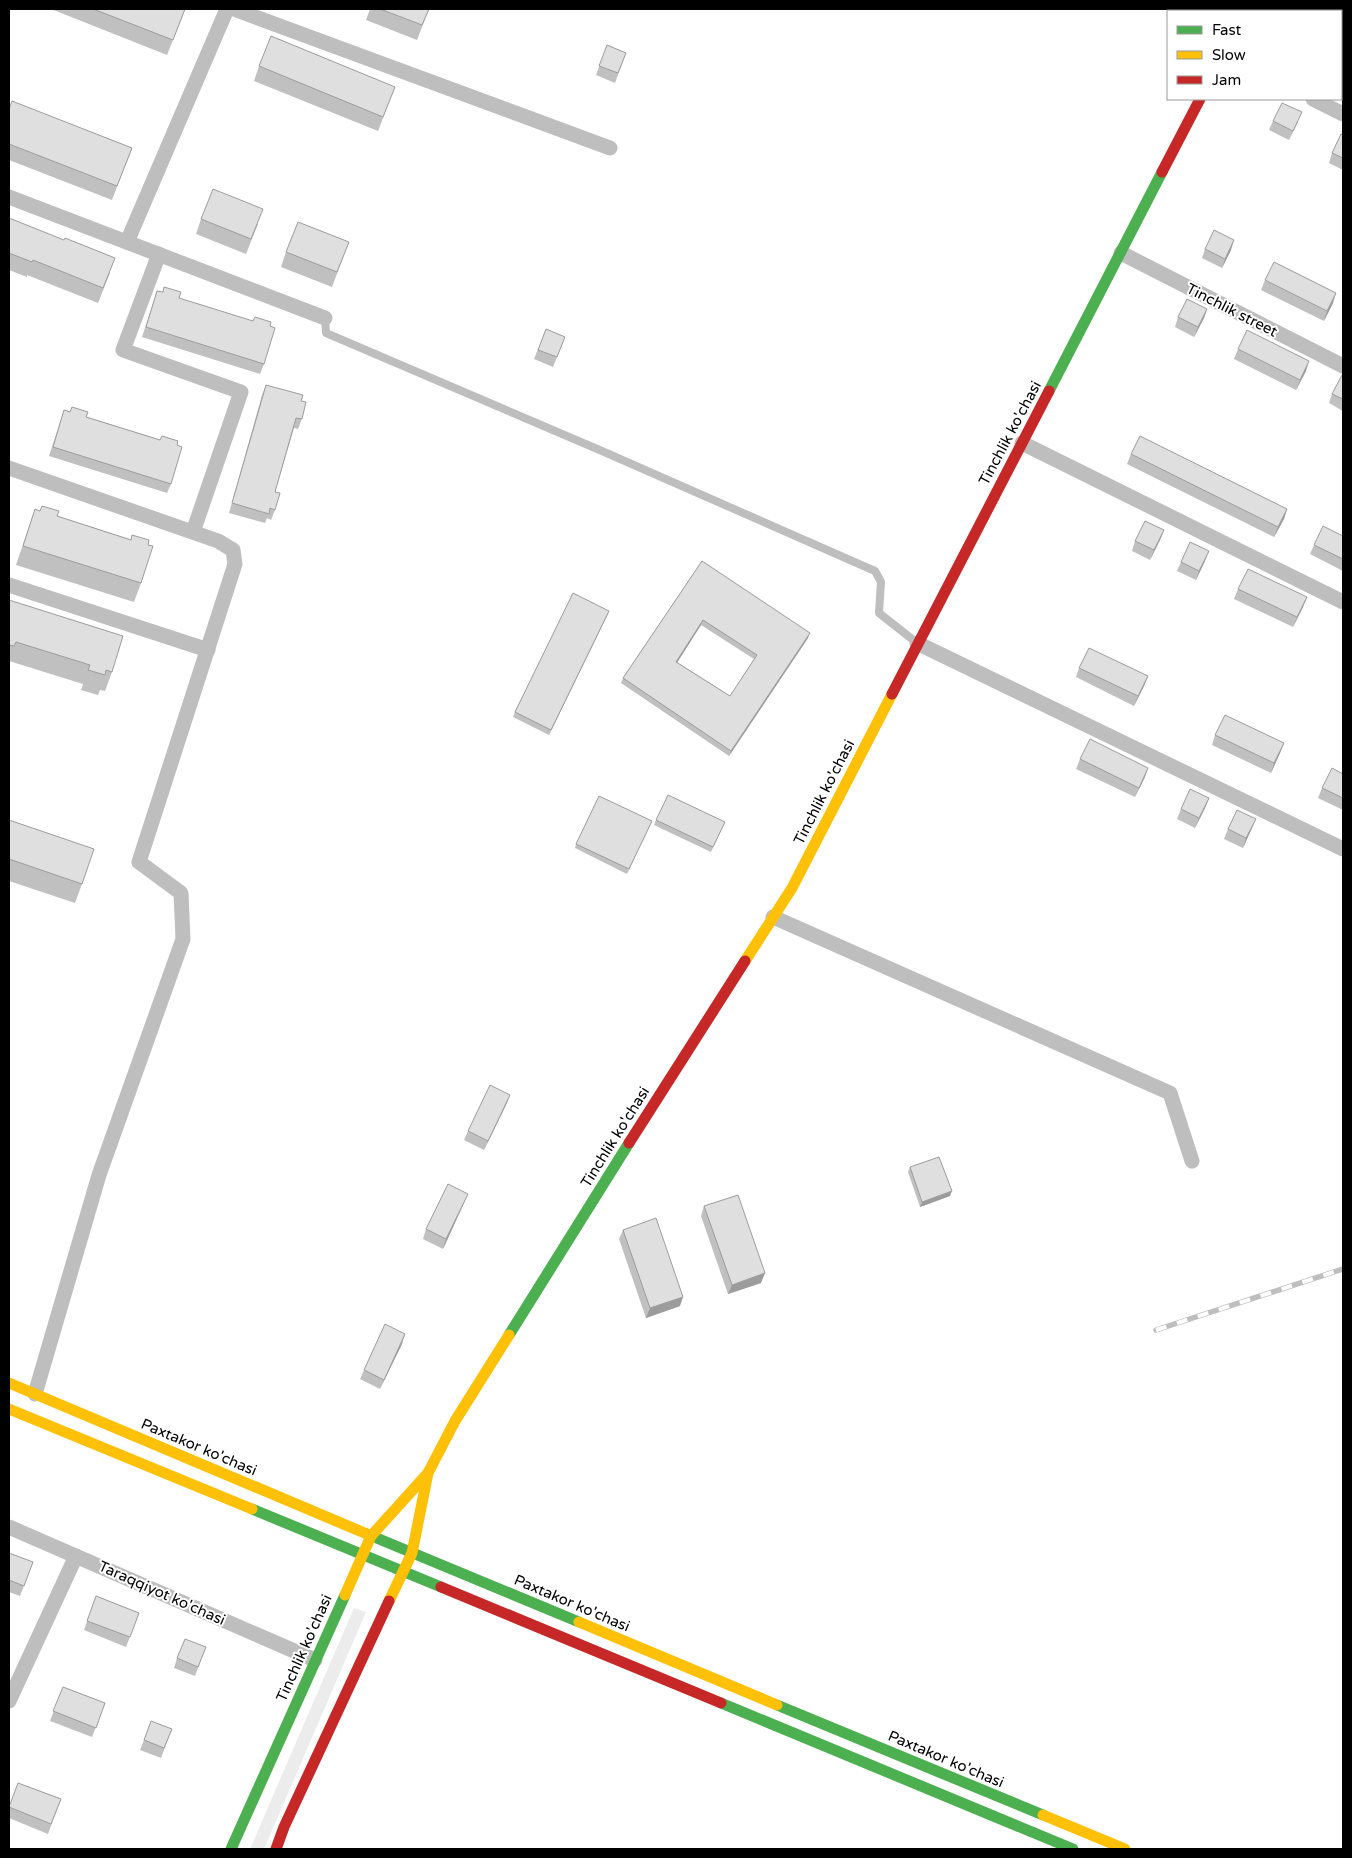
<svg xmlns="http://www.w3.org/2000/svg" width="1352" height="1858" font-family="'Varela Round',sans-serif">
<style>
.green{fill:#ececec}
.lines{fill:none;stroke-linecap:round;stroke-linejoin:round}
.lane{stroke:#bebebe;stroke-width:8}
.street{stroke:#bebebe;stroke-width:15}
.fast{stroke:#4caf50;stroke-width:11}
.slow{stroke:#ffc107;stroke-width:11}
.jam{stroke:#c62828;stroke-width:11}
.rail-casing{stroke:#bebebe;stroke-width:5.5}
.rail{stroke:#fff;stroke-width:4;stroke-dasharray:11;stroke-linecap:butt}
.wall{fill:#c0c0c0;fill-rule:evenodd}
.shaded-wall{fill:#9c9c9c}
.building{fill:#dfdfdf;stroke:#9c9c9c;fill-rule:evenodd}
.labels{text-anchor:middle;stroke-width:4;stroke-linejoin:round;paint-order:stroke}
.street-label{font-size:15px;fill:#000;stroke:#fff}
</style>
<rect width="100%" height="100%" fill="#fff"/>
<polygon class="green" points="354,1608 366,1612 264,1849 250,1849"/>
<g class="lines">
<polyline class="lane" points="325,318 326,333 602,451 875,571 881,582 879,613 917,643"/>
<g class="street">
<polyline points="234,9 610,148"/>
<polyline points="1313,99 1343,114"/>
<polyline points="9,197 325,318"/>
<polyline points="127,242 227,9"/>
<polyline points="1121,253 1343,366"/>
<polyline points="159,254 123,350 241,392 193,532"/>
<polyline points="1022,443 1343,602"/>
<polyline points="9,468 218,541 233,550 235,564 139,862 181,893 183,939 99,1175 35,1394"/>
<polyline points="9,585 208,650"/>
<polyline points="917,643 1343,849"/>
<polyline points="773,917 1170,1093 1192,1161"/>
<polyline points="9,1527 315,1660"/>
<polyline points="9,1701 76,1556"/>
</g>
<g class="fast">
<polyline points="1244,11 1245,9"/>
<polyline points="1049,391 1162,172"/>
<polyline points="509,1335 629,1143"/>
<polyline points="252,1509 441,1587"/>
<polyline points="367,1534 579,1622"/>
<polyline points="721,1703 1073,1849"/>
<polyline points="777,1705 1043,1815"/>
<polyline points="231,1849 345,1595"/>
</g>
<g class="slow">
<polyline points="745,961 792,888 892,694"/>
<polyline points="9,1383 367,1534"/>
<polyline points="9,1409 252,1509"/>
<polyline points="345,1595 371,1536 428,1473 455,1421 509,1335"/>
<polyline points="389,1601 412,1553 428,1473"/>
<polyline points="579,1622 777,1705"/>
<polyline points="1043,1815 1125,1849"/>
</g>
<g class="jam">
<polyline points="1162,172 1200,99"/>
<polyline points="892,694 1049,391"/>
<polyline points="629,1143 745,961"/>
<polyline points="441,1587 721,1703"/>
<polyline points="276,1849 284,1827 389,1601"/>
</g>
<g class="rail-casing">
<polyline id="rail" points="1156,1330 1343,1269"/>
</g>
<use href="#rail" class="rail"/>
</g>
<g class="wall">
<polygon points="51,9 185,9 167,55"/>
<polygon points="370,9 429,9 417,40 366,20"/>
<polygon points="607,45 626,53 615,83 596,75"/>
<polygon points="259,66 395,87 378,131 254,81"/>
<polygon points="9,109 132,148 112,200 9,160"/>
<polygon points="1273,121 1298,122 1289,140 1269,130"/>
<polygon points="1343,135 1343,170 1329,163 1332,153"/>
<polygon points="9,218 110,273 98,303 27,275 27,277 9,270"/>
<polygon points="201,219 258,224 246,254 196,234"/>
<polygon points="349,242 332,287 281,267 286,252"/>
<polygon points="1205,249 1231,250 1222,268 1202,258"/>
<polygon points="1265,280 1333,303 1324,321 1261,290"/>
<polygon points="157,291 179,298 264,364 260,374 142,337"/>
<polygon points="1207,309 1204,318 1194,337 1175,327 1178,317"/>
<polygon points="546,329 565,337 553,367 534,359"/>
<polygon points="1238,349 1306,371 1296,390 1234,359"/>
<polygon points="1343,376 1343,411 1329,403 1332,394"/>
<polygon points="266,385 301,401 302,419 298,429 294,428 275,492 275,510 271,520 267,518 265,523 229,513 262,395"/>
<polygon points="64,410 177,445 171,484 167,493 49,456"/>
<polygon points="1131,454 1287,509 1284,519 1274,537 1127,464"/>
<polygon points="35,509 148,545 141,583 134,602 16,565"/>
<polygon points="1164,530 1160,540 1150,560 1132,551 1135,541"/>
<polygon points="1343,536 1343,571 1310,554 1314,545"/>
<path d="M702,561L808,638L729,756L621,683L623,678ZM701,625L754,659L730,696L677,662Z"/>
<polygon points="1205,561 1196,580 1177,571 1181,562"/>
<polygon points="1238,589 1307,597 1303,607 1293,627 1234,599"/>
<polygon points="9,600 112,672 105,691 100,690 98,695 81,690 83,684 9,661"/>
<polygon points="609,611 549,735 513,717 515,712"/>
<polygon points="1079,668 1148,676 1144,686 1134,706 1076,677"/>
<polygon points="1215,735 1284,743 1280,753 1271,773 1212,745"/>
<polygon points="1080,759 1145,777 1135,797 1076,769"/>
<polygon points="1343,774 1343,810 1318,798 1322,788"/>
<polygon points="1209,798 1205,808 1195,828 1177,819 1181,809"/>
<polygon points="9,820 82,884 75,903 9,881"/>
<polygon points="656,820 723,826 711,852 654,825"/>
<polygon points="652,821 627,874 575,848 576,844"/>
<polygon points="1252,828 1243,848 1224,839 1228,829"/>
<polygon points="510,1095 506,1105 484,1150 464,1140 468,1131"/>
<polygon points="910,1167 950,1196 920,1207 908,1172"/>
<polygon points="464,1203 443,1249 423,1239 426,1229"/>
<polygon points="704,1206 761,1283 728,1294 701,1216"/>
<polygon points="623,1230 680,1306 646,1318 619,1239"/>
<polygon points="402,1344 380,1389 360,1379 364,1370"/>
<polygon points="9,1553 33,1562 20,1596 9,1592"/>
<polygon points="96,1596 139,1613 126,1647 84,1630"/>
<polygon points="206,1647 195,1676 174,1668 177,1658"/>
<polygon points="63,1687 105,1703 92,1737 50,1721"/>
<polygon points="172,1729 161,1758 140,1750 144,1740"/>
<polygon points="18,1783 61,1799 48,1834 9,1818 9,1808"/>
</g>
<g class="shaded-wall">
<polygon points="1234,240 1231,250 1222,268 1225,259"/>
<polygon points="1336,293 1333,303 1324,321 1327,311"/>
<polygon points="1207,309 1204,318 1194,337 1198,327"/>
<polygon points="1309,361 1306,371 1296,390 1300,380"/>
<polygon points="1287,509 1284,519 1274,537 1278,527"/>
<polygon points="1164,530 1160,540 1150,560 1154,550"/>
<polygon points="1209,551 1205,561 1196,580 1199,571"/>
<polygon points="1307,597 1303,607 1293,627 1297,617"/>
<polygon points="609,611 607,616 549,735 551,730"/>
<polygon points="703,620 701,625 675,666 676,662"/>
<polygon points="810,633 808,638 729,756 731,751"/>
<polygon points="1148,676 1144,686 1134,706 1138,696"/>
<polygon points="1284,743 1280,753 1271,773 1274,763"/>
<polygon points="1148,768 1145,777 1135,797 1139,788"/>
<polygon points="1209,798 1205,808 1195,828 1199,818"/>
<polygon points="1256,819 1252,828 1243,848 1246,838"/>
<polygon points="510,1095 506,1105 484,1150 488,1141"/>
<polygon points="952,1191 950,1196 920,1207 922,1202"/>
<polygon points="468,1194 464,1203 443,1249 446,1239"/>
<polygon points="765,1273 761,1283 728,1294 732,1285"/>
<polygon points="683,1297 680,1306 646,1318 650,1308"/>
<polygon points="405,1334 402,1344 380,1389 384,1380"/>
</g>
<g class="building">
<polygon points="93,9 185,9 173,40"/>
<polygon points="380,9 429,9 422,25"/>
<polygon points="1341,30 1343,31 1343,35 1341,41"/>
<polygon points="271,36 395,87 383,117 259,66"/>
<polygon points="607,45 626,53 618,73 599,66"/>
<polygon points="12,101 132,148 117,186 9,144 9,109"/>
<polygon points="1282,103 1302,112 1293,131 1273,121"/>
<polygon points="1341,134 1343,135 1343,158 1332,153"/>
<polygon points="213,189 263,209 251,239 201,219"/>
<polygon points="9,218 64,240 65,238 115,258 103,288 33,260 32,262 9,253"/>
<polygon points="298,222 349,242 337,272 286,252"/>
<polygon points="1214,230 1234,240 1225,259 1205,249"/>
<polygon points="1274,262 1336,293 1327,311 1265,280"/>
<polygon points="164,287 181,292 179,298 253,321 255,317 271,322 270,326 275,328 264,364 146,327 157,291 163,292"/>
<polygon points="1187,299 1207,309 1198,327 1178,317"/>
<polygon points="546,329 565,337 557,357 538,350"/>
<polygon points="1247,330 1309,361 1300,380 1238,349"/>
<polygon points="1342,375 1343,376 1343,399 1332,394"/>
<polygon points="266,385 303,395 301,401 306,402 302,419 296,418 275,492 280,493 275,510 270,508 269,514 232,503"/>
<polygon points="72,407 88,412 86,417 160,440 162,436 178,441 177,445 182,447 171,484 53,447 64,410 70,412"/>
<polygon points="1140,436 1287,509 1278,527 1131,454"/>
<polygon points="42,506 59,511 57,516 131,540 132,535 149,540 148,545 153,546 141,583 23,546 35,509 40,511"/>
<polygon points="1145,521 1164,530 1154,550 1135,541"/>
<polygon points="1323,526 1343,536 1343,559 1314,545"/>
<polygon points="1190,542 1209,551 1199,571 1181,562"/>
<path d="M702,561L810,633L731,751L623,678ZM703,620L757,655L730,696L676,662Z"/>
<polygon points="1248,569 1307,597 1297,617 1238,589"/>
<polygon points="573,593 609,611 551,730 515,712"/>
<polygon points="9,600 123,636 112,672 106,670 105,675 88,670 90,665 16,642 14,646 9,645"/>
<polygon points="1089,648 1148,676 1138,696 1079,668"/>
<polygon points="1225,715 1284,743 1274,763 1215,735"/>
<polygon points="1090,739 1148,768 1139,788 1080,759"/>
<polygon points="1332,768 1343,774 1343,798 1322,788"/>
<polygon points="1190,789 1209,798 1199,818 1181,809"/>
<polygon points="668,795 725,822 713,847 656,820"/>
<polygon points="599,796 652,821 629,869 576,844"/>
<polygon points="1237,810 1256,819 1246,838 1228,829"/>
<polygon points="9,820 94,849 82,884 9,859"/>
<polygon points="490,1085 510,1095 488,1141 468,1131"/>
<polygon points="939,1157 952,1191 922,1202 910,1167"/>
<polygon points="448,1184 468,1194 446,1239 426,1229"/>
<polygon points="738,1195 765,1273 732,1285 704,1206"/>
<polygon points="656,1218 683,1297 650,1308 623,1230"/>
<polygon points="385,1324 405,1334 384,1380 364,1370"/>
<polygon points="9,1553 33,1562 24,1586 9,1580"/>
<polygon points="96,1596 139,1613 130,1637 87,1621"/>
<polygon points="185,1639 206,1647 198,1667 177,1658"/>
<polygon points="63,1687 105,1703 96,1728 53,1711"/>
<polygon points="151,1721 172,1729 164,1748 144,1740"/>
<polygon points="18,1783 61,1799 51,1824 9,1807"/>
</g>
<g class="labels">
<g class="street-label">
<text transform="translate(1232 310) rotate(27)" y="5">Tinchlik street</text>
<text transform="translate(1010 433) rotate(-62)" y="5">Tinchlik ko'chasi</text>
<text transform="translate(824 792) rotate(-63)" y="5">Tinchlik ko'chasi</text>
<text transform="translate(615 1137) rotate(-58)" y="5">Tinchlik ko'chasi</text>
<text transform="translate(199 1447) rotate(23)" y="5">Paxtakor ko'chasi</text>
<text transform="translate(162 1593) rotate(24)" y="5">Taraqqiyot ko'chasi</text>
<text transform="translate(572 1603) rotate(23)" y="5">Paxtakor ko'chasi</text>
<text transform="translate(304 1648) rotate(-66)" y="5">Tinchlik ko'chasi</text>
<text transform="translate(946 1759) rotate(23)" y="5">Paxtakor ko'chasi</text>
</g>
</g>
<rect width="1352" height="1858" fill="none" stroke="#000000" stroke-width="20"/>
<rect x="1167" y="10" width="175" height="90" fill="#ffffff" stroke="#999999"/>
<rect x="1177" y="26" width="25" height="8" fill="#4caf50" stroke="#999999"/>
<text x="1212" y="35" font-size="15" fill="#000000">Fast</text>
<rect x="1177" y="51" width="25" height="8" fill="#ffc107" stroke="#999999"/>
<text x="1212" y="60" font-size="15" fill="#000000">Slow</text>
<rect x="1177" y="76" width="25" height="8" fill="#c62828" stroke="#999999"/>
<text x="1212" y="85" font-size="15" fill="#000000">Jam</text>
</svg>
